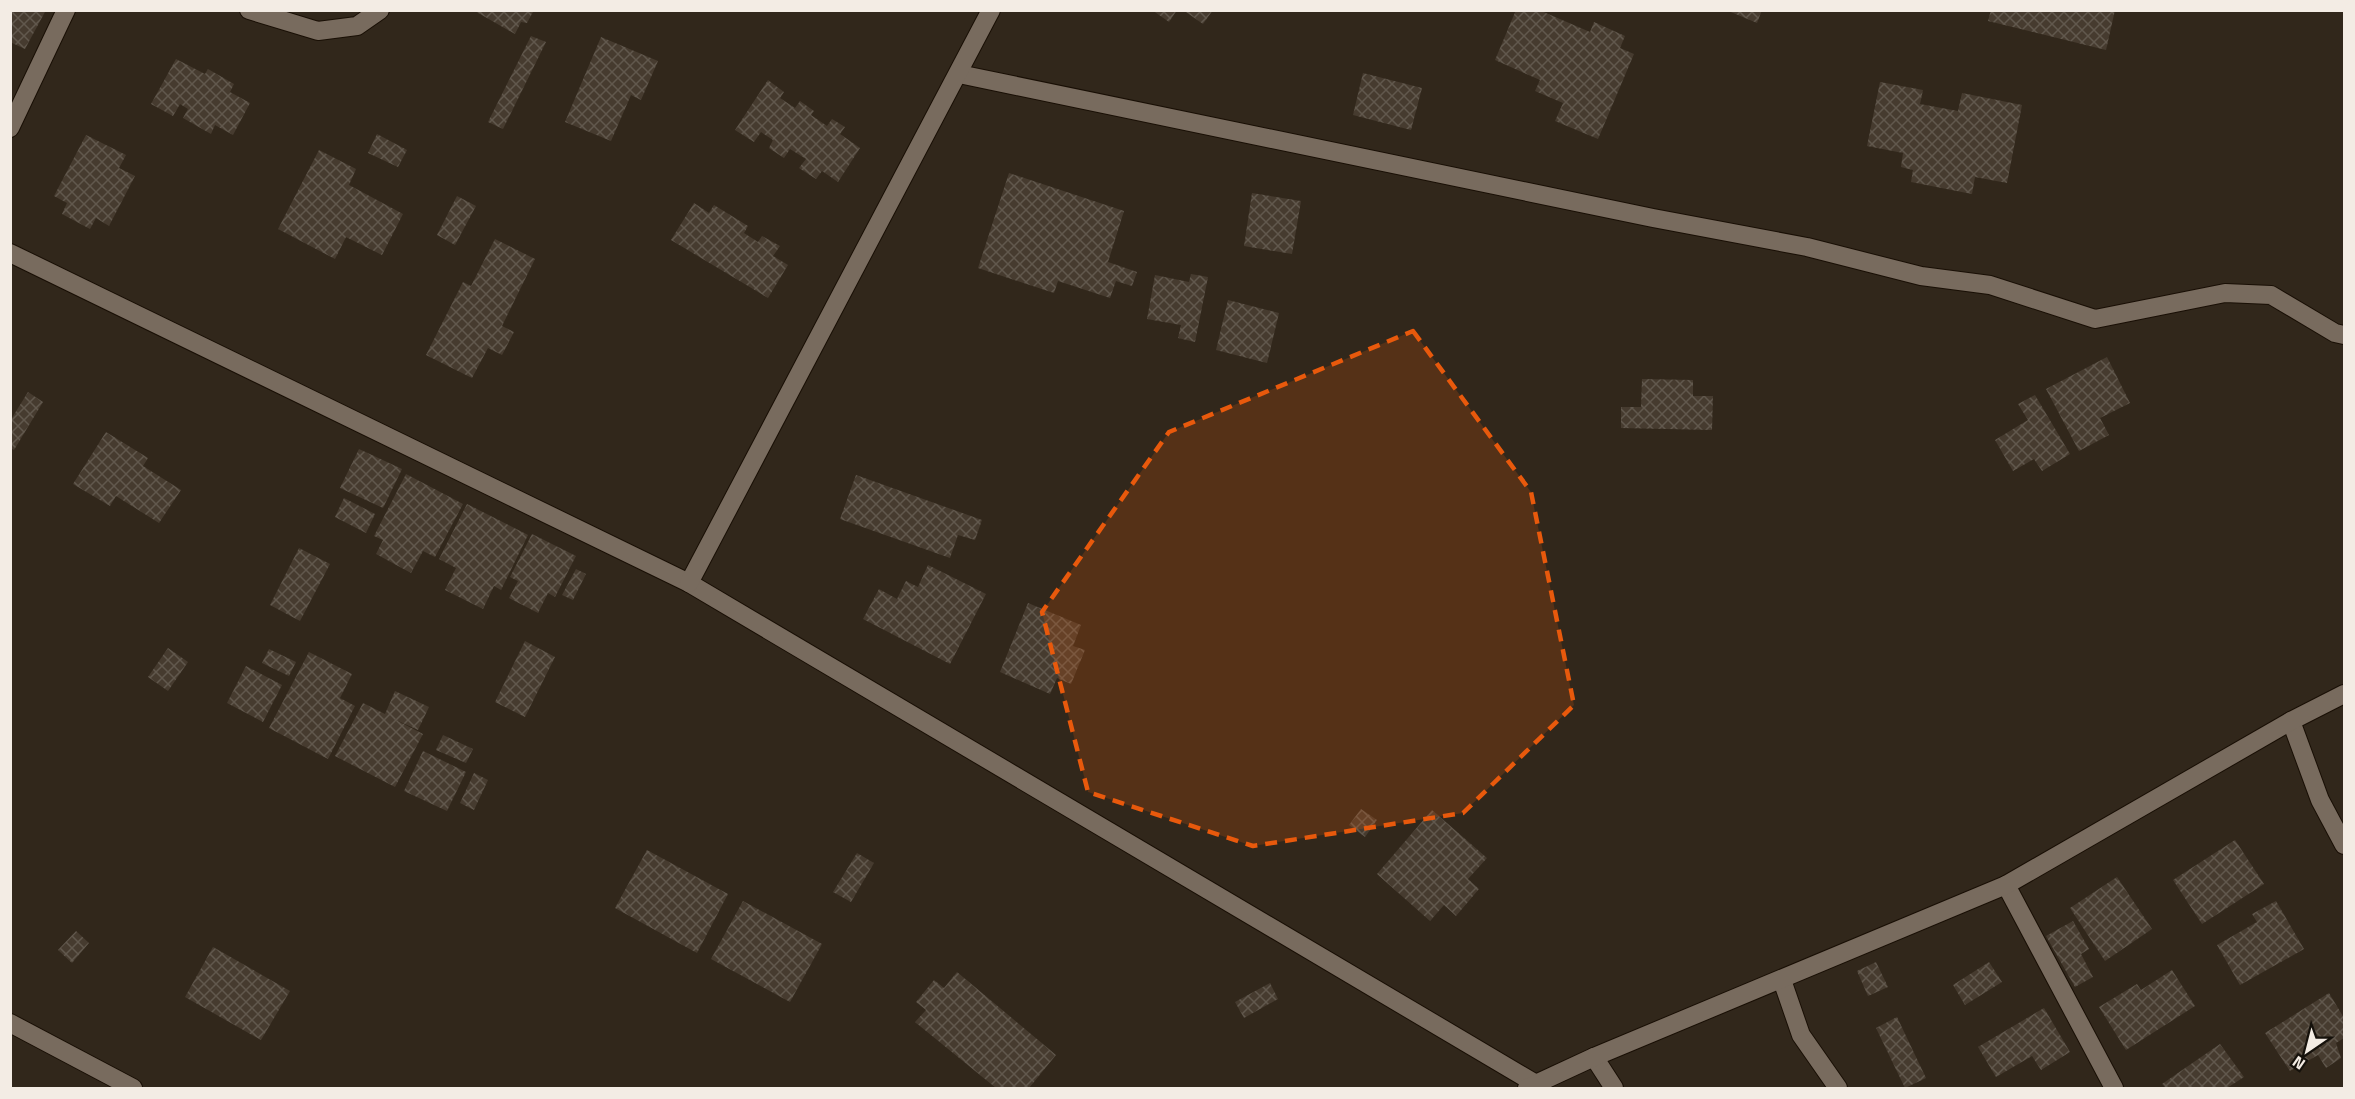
<svg xmlns="http://www.w3.org/2000/svg" width="2355" height="1099" font-family="'Titillium Web',sans-serif">
<style>
.building{fill:url(#building-cross-hatch)}
.lines{fill:none;stroke-linecap:round;stroke-linejoin:round}
.minor-casing{stroke:#190f05;stroke-width:20}
.minor{stroke:#786b5e;stroke-width:18}
.marked{fill:#e8590c;fill-opacity:0.2;stroke:#e8590c;stroke-width:4.5;stroke-dasharray:12 8;stroke-linejoin:round}
</style>
<defs>
<pattern id="building-cross-hatch" width="8" height="8" patternUnits="userSpaceOnUse" patternTransform="scale(1.5)"><rect width="8" height="8" fill="#463b2f"/><path d="M0 0l8 8M0 8l8-8" fill="none" stroke="#61584d"/></pattern>
</defs>
<rect width="100%" height="100%" fill="#31271b"/>
<g class="building">
<polygon points="10,10 46,10 25,49 10,42"/>
<polygon points="473,10 534,10 527,23 521,22 515,34"/>
<polygon points="1152,10 1177,10 1169,22"/>
<polygon points="1183,10 1213,10 1203,24"/>
<polygon points="1516,10 1539,10 1590,32 1594,22 1625,36 1620,48 1634,54 1598,139 1555,121 1563,103 1535,91 1540,80 1495,60"/>
<polygon points="1726,10 1762,10 1757,23"/>
<polygon points="1991,10 2115,10 2106,50 1988,21"/>
<polygon points="531,36 546,42 503,129 488,122"/>
<polygon points="601,37 658,61 641,100 631,95 611,141 565,122"/>
<polygon points="176,59 205,74 208,69 234,84 230,92 250,103 233,135 215,125 211,134 183,118 188,109 180,104 173,116 151,104"/>
<polygon points="1363,73 1422,88 1411,130 1353,115"/>
<polygon points="768,80 784,92 780,98 795,108 800,101 814,111 811,115 827,126 832,119 845,127 840,134 860,148 838,182 822,171 816,179 799,168 806,159 790,149 784,158 769,148 773,140 761,132 754,142 735,130"/>
<polygon points="1880,82 1923,90 1920,104 1958,111 1962,93 2022,105 2007,183 1975,177 1972,194 1911,182 1913,170 1901,167 1903,153 1867,146"/>
<polygon points="377,134 407,150 398,167 368,153"/>
<polygon points="86,135 126,155 119,168 135,176 109,226 96,218 90,229 62,214 67,203 54,196"/>
<polygon points="319,150 356,169 349,185 403,214 382,255 346,237 335,259 278,229"/>
<polygon points="1009,173 1124,211 1108,262 1137,272 1132,286 1116,281 1110,298 1058,281 1054,293 978,268"/>
<polygon points="1252,193 1301,201 1292,254 1244,246"/>
<polygon points="457,196 476,206 455,245 437,235"/>
<polygon points="694,203 709,213 714,205 748,226 744,233 758,242 762,236 780,246 773,256 788,265 768,298 671,240"/>
<polygon points="495,239 535,259 502,326 514,332 502,355 488,348 472,378 426,355 463,282 471,286"/>
<polygon points="1191,274 1208,277 1195,342 1178,338 1181,325 1147,319 1155,275 1189,282"/>
<polygon points="1228,300 1279,313 1267,363 1216,350"/>
<polygon points="2107,357 2130,403 2100,418 2109,435 2079,451 2046,389"/>
<polygon points="1642,379 1693,380 1693,396 1713,396 1712,430 1621,428 1621,407 1641,407"/>
<polygon points="28,392 43,402 14,450 10,448 10,421"/>
<polygon points="2035,395 2070,454 2042,471 2034,459 2013,471 1995,440 2028,420 2018,404"/>
<polygon points="106,432 148,458 143,466 181,490 159,523 116,496 110,506 73,484"/>
<polygon points="359,449 402,469 383,508 340,488"/>
<polygon points="406,474 463,504 435,557 423,551 411,573 376,554 383,540 374,536"/>
<polygon points="856,475 982,520 975,540 958,535 950,558 840,519"/>
<polygon points="344,498 375,514 366,533 335,517"/>
<polygon points="467,504 528,535 501,590 494,586 483,609 445,590 456,568 439,559"/>
<polygon points="532,534 576,556 555,597 548,593 538,613 509,598 518,581 510,577"/>
<polygon points="299,548 330,564 300,621 270,605"/>
<polygon points="928,565 986,594 950,664 863,619 879,589 897,599 906,581 918,587"/>
<polygon points="576,569 586,574 573,600 562,595"/>
<polygon points="1028,603 1081,625 1073,646 1085,650 1071,684 1057,678 1050,694 1000,672"/>
<polygon points="525,641 555,657 525,717 495,702"/>
<polygon points="168,648 188,662 168,691 148,677"/>
<polygon points="269,649 296,662 289,676 262,663"/>
<polygon points="309,652 352,674 340,698 355,706 328,759 269,728"/>
<polygon points="246,666 282,685 263,722 227,703"/>
<polygon points="395,691 429,707 418,730 394,719 423,734 395,787 335,756 363,703 385,714"/>
<polygon points="443,735 473,749 466,763 436,750"/>
<polygon points="423,751 466,772 447,811 404,791"/>
<polygon points="474,773 488,780 474,810 460,803"/>
<polygon points="1361,809 1377,820 1365,837 1349,825"/>
<polygon points="1432,810 1487,858 1468,879 1479,889 1456,916 1444,905 1430,921 1377,874"/>
<polygon points="2235,840 2264,884 2202,924 2173,880"/>
<polygon points="647,850 728,894 697,953 615,908"/>
<polygon points="857,853 874,863 851,902 833,892"/>
<polygon points="2117,877 2152,929 2105,961 2070,908"/>
<polygon points="743,901 822,944 790,1002 711,959"/>
<polygon points="2276,901 2304,949 2240,985 2217,945 2257,922 2252,914"/>
<polygon points="2073,921 2089,949 2081,954 2093,977 2075,987 2046,936"/>
<polygon points="76,931 89,943 72,963 58,950"/>
<polygon points="213,947 290,991 261,1040 185,997"/>
<polygon points="1876,962 1888,987 1868,996 1857,971"/>
<polygon points="1989,962 2002,982 1965,1005 1953,985"/>
<polygon points="2172,970 2195,1006 2126,1050 2099,1007 2137,984 2141,990"/>
<polygon points="957,972 1056,1055 1029,1088 996,1088 915,1022 926,1010 916,1002 934,980 944,988"/>
<polygon points="1270,983 1278,999 1244,1018 1235,1002"/>
<polygon points="2329,993 2344,1018 2344,1038 2336,1043 2341,1058 2326,1068 2318,1055 2290,1071 2265,1033"/>
<polygon points="2044,1008 2070,1052 2041,1070 2032,1056 1996,1077 1978,1047"/>
<polygon points="1897,1017 1926,1078 1905,1088 1876,1028"/>
<polygon points="2220,1044 2244,1077 2227,1088 2166,1088 2162,1084"/>
</g>
<g class="lines">
<g class="minor-casing">
<g id="minor">
<polyline points="249,10 318,31 357,26 380,10"/>
<polyline points="959,74 1653,218 1807,247 1921,276 1990,285 2095,319 2225,293 2271,295 2335,333 2344,335"/>
<polyline points="10,128 66,10"/>
<polyline points="10,253 689,583 1536,1084"/>
<polyline points="689,583 991,10"/>
<polyline points="2291,721 2320,800 2344,845"/>
<polyline points="2006,885 2114,1088"/>
<polyline points="1782,980 1801,1035 1838,1088"/>
<polyline points="10,1023 133,1088"/>
<polyline points="1594,1057 1614,1088"/>
<polyline points="1527,1088 1594,1057 2006,885 2291,721 2344,694"/>
</g>
</g>
<use href="#minor" class="minor"/>
</g>
<path class="marked" d="M1413,331L1531,492L1574,705L1463,813L1253,846L1088,792L1042,612L1169,432Z"/>
<rect width="2355" height="1099" fill="none" stroke="#f3ece4" stroke-width="24"/>
<g transform="translate(2307 1051) rotate(215)" stroke="#15110b" stroke-width="4.5" paint-order="stroke">
<path d="M0-4.5L10 22L0 15L-10 22Z" fill="#f3ece4"/>
<text y="-9" font-size="16" font-weight="bold" text-anchor="middle" fill="#f3ece4">N</text>
</g>
</svg>
